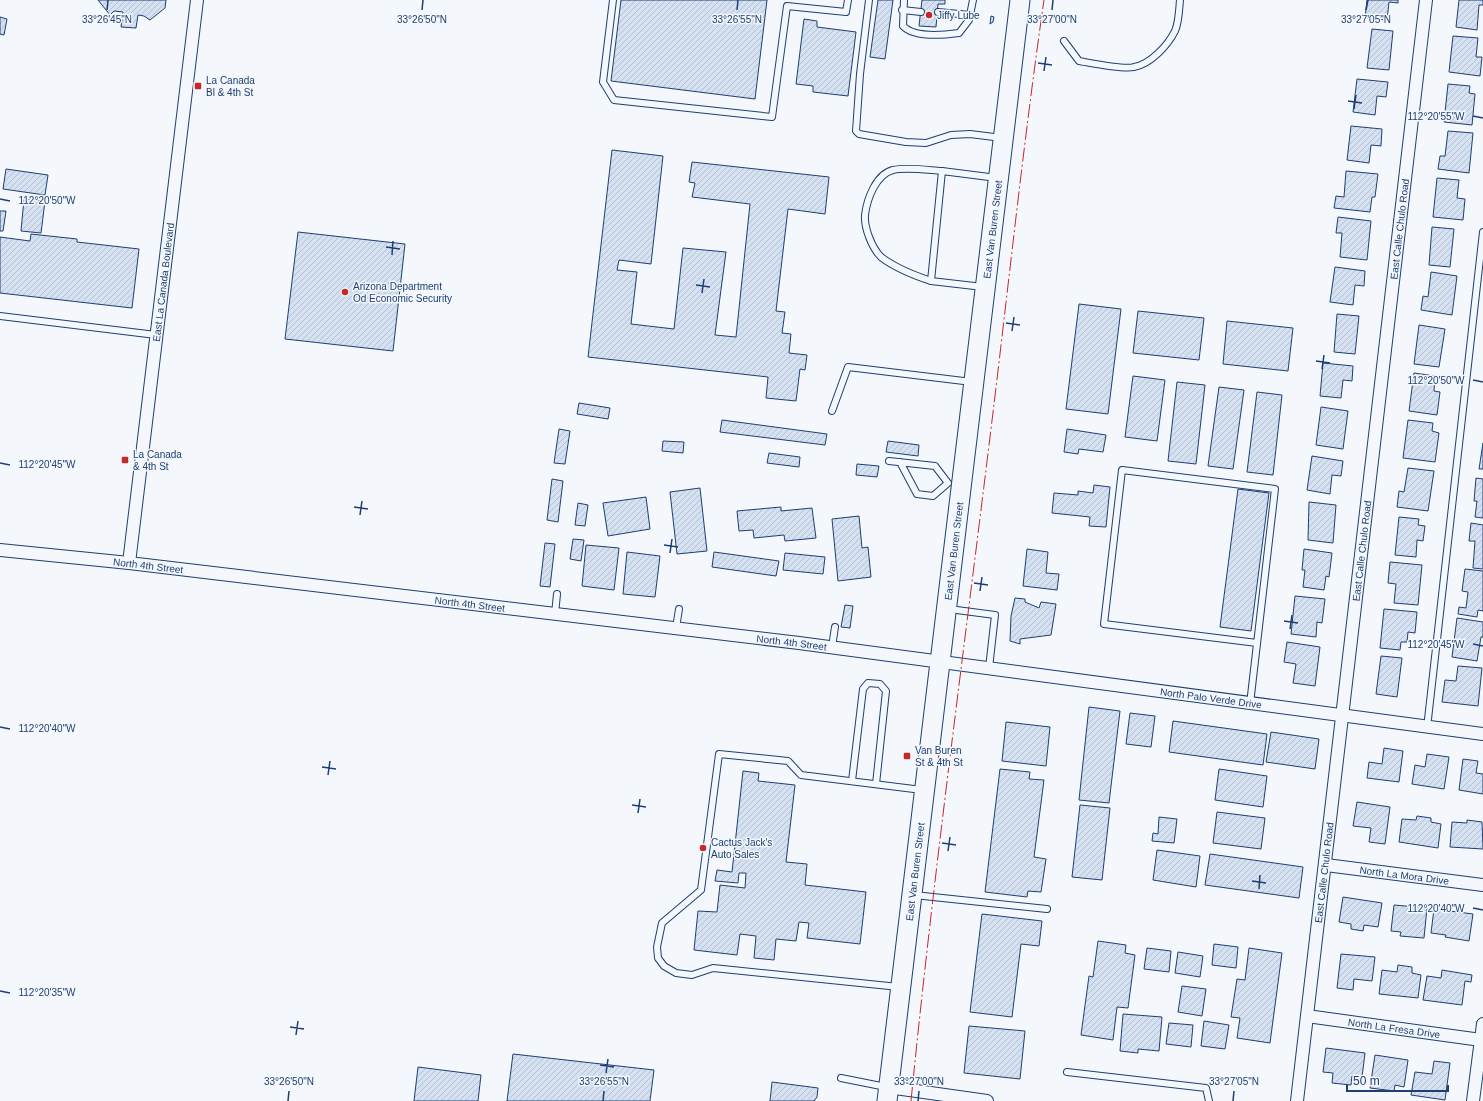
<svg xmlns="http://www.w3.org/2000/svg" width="1483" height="1101" font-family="Helvetica,sans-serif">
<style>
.building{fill:url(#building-hatch);stroke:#1d3f73}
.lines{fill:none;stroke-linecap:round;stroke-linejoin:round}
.lane-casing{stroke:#1d3f73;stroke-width:8}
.street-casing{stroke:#1d3f73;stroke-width:14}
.primary-casing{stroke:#1d3f73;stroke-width:21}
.lane{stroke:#f4f7fb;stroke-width:6}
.street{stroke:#f4f7fb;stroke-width:12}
.primary{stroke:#f4f7fb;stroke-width:19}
.power{stroke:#c62828;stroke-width:1;stroke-dasharray:14 3 2 3;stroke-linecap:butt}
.ticks{fill:none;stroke:#1d3f73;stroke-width:1.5}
.poi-dot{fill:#c62828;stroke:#f4f7fb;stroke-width:1.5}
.labels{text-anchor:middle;stroke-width:3;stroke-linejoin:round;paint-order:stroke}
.poi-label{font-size:10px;fill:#1d3f73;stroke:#f4f7fb;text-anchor:start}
.street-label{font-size:10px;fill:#1d3f73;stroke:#f4f7fb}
.ticks-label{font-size:10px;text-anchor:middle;fill:#1d3f73;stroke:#f4f7fb;stroke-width:3;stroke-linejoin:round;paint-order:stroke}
</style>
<defs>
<pattern id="building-hatch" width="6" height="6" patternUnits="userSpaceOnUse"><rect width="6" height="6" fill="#d5e0f0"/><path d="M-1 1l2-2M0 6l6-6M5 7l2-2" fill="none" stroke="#b6c1d1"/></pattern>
</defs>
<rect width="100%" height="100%" fill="#f4f7fb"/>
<g class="building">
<polygon points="98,0 166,0 165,8 150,20 144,16 138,15 136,28 121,27 123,12 114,11 110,15"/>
<polygon points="621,0 767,0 755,99 611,81"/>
<polygon points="878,0 893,0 885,59 870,57"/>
<polygon points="922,0 945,0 945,4 938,4 936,27 919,26"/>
<polygon points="1367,0 1398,0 1398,3 1389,2 1387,20 1365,18"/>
<polygon points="1459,0 1483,0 1483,5 1479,5 1477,30 1456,27"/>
<polygon points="991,16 994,17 993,22 990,24"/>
<polygon points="0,17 7,19 4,35 0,34"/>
<polygon points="804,19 817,21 817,27 856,32 848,96 813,92 813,86 796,84"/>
<polygon points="1372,29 1393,31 1389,70 1367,68"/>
<polygon points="1453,36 1478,38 1476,57 1482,57 1480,76 1449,72"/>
<polygon points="1357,79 1388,82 1386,97 1377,96 1375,115 1353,112"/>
<polygon points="1448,84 1470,86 1469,93 1475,94 1472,125 1444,122"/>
<polygon points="1351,126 1382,129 1381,146 1371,145 1369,163 1347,160"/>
<polygon points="1448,131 1473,133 1469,173 1438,169 1440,156 1445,156"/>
<polygon points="612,150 663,156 651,264 619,260 617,270 637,272 631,324 674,329 683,248 726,252 715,335 736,337 750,204 692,197 695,183 689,182 692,162 829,177 825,214 788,209 776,311 785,312 782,333 791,334 789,353 807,355 805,370 800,369 796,401 766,398 768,377 588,357"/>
<polygon points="6,169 48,175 45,195 3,189"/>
<polygon points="1346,171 1378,174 1375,197 1372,197 1370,212 1334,208 1336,196 1344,197"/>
<polygon points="1437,178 1459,180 1457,198 1465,199 1463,220 1433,217"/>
<polygon points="24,199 45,201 41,233 21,231"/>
<polygon points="0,211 6,211 3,231 0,231"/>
<polygon points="1338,217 1371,221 1367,260 1340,257 1342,233 1336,233"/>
<polygon points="1432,227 1454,229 1450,267 1429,265"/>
<polygon points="298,232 405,244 393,351 285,339"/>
<polygon points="31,234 77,239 77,242 139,249 132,308 0,293 0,237 30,241"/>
<polygon points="1335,267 1365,271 1364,286 1355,285 1353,305 1330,302"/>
<polygon points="1431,272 1457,276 1452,315 1421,310 1423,296 1428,297"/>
<polygon points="1079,304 1121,309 1108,414 1066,409"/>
<polygon points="1138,311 1204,318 1199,360 1133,353"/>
<polygon points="1337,314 1359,316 1355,354 1334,352"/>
<polygon points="1227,321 1293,328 1288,371 1223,364"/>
<polygon points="1419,325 1445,329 1439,367 1414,364"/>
<polygon points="1323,363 1353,366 1352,381 1343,380 1341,398 1320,396"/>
<polygon points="1414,373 1435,376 1434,391 1440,392 1437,415 1409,411"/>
<polygon points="1133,376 1165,380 1157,441 1125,437"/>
<polygon points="1177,382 1205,385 1196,464 1168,461"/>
<polygon points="1219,387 1244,390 1233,469 1208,466"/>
<polygon points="1257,392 1282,395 1273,475 1247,472"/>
<polygon points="579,403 610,408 608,419 577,414"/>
<polygon points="1321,407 1348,411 1343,449 1316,445"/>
<polygon points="722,420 827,434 825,445 720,432"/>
<polygon points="1408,420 1433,423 1432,431 1439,433 1435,462 1403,458"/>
<polygon points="559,429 570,431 565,464 554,463"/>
<polygon points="1067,429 1106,435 1103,452 1079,449 1078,454 1064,452"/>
<polygon points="663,441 684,442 683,453 662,451"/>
<polygon points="888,441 919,445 918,456 886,452"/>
<polygon points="1483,443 1483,469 1479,469"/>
<polygon points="769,453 800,457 799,467 767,463"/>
<polygon points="1312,456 1343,461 1341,476 1332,475 1330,494 1307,490"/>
<polygon points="857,464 879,466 877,477 856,475"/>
<polygon points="1408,468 1434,471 1428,511 1397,507 1399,491 1404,492"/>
<polygon points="1476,478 1483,479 1483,518 1475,517 1477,501 1474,501"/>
<polygon points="552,479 563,481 558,522 547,520"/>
<polygon points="1094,485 1110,487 1106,527 1089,526 1090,517 1052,513 1054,493 1078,495 1078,491 1093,493"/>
<polygon points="700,488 707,551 677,554 670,492"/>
<polygon points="1238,489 1269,493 1251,631 1220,627"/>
<polygon points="646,497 650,529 608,536 603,503"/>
<polygon points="1309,502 1336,505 1333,543 1308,540"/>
<polygon points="578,503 588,505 585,526 575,525"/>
<polygon points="781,507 781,511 812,508 816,538 785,541 784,535 754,538 753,530 739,531 737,511"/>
<polygon points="859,516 862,548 868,547 871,577 838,581 832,519"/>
<polygon points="1399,517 1419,519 1418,525 1425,526 1423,541 1417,540 1416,557 1395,555"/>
<polygon points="1471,523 1483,525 1483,569 1473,568 1475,541 1469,541"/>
<polygon points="573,539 584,540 581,561 570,559"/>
<polygon points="545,543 555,544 550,587 540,586"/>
<polygon points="586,545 619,548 614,590 582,586"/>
<polygon points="1027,549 1048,552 1046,573 1059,574 1057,590 1023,586"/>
<polygon points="1304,549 1332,553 1329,577 1326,576 1324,590 1303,587 1305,570 1302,570"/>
<polygon points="627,552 660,556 655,597 623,594"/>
<polygon points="714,552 779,561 776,576 712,567"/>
<polygon points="785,553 825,557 823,574 783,570"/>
<polygon points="1390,562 1422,565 1418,605 1394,603 1396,584 1388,583"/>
<polygon points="1465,569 1483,571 1483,611 1478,610 1477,617 1458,614 1459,607 1466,608 1468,592 1462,591"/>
<polygon points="1295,596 1325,599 1322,623 1317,622 1316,637 1291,634"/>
<polygon points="1015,598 1025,599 1025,602 1039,608 1041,602 1056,604 1051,635 1020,639 1020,644 1010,641 1011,616"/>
<polygon points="845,605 853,606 850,628 841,627"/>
<polygon points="1384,609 1417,612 1415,633 1408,632 1407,642 1401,642 1400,650 1380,648"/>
<polygon points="1457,618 1483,622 1483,637 1481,637 1477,661 1452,657"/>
<polygon points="1287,642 1320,647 1315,686 1293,683 1296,664 1284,662"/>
<polygon points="1381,656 1402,658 1397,697 1376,694"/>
<polygon points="1458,666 1482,668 1478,706 1442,702 1445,680 1456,681"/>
<polygon points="1089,707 1120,711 1109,803 1079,800"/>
<polygon points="1130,713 1155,716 1151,747 1126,744"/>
<polygon points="1173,721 1267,734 1263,765 1169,752"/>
<polygon points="1006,722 1050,727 1046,766 1002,761"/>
<polygon points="1271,732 1319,739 1315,769 1266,762"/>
<polygon points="1384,748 1403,751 1399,782 1367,778 1369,762 1382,764"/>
<polygon points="1427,754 1449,757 1444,789 1412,784 1415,765 1425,767"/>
<polygon points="1463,759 1478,761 1476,773 1483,774 1483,794 1459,790"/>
<polygon points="1000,769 1030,772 1029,779 1044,780 1034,857 1046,859 1041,892 1028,891 1027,897 985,892"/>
<polygon points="1219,769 1267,776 1263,807 1215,800"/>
<polygon points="743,771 759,773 758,781 795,785 786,862 807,864 805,885 866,892 860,944 807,938 809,923 799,922 796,941 776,939 774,960 754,958 756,936 740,934 737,955 694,950 698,911 717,912 720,885 745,888 746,873 739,873 738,883 715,881 717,870 732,872"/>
<polygon points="1357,802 1390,807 1385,844 1369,842 1371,828 1353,826"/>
<polygon points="1080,805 1110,808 1102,880 1072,877"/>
<polygon points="1217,812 1265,818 1261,849 1213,843"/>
<polygon points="1417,816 1431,818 1431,822 1441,824 1438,848 1399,842 1402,819 1416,820"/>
<polygon points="1159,817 1177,819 1174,843 1152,841 1153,833 1158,834"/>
<polygon points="1467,820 1482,822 1483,849 1450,847 1452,822 1467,823"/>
<polygon points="1157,850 1200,856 1196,887 1153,880"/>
<polygon points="1210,854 1303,867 1299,898 1205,885"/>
<polygon points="1343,897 1382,903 1378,927 1364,925 1363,931 1351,929 1351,924 1339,922"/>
<polygon points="1394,905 1427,908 1424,938 1400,936 1401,932 1391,931"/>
<polygon points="1434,909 1473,914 1469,941 1445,937 1446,935 1431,933"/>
<polygon points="982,914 1042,921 1039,946 1021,944 1012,1017 970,1012"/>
<polygon points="1098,941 1126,945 1125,953 1135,955 1128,1008 1117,1007 1113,1040 1081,1035 1089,976 1093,977"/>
<polygon points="1214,944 1238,947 1236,968 1212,965"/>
<polygon points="1147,948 1171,951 1169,972 1144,969"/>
<polygon points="1249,948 1282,953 1270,1043 1237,1038 1240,1018 1231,1017 1237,979 1245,980"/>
<polygon points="1178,952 1203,956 1200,977 1175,973"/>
<polygon points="1341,954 1375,957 1372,981 1354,979 1353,990 1337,988"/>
<polygon points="1398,965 1412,967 1412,973 1421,975 1418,998 1379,994 1382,970 1397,972"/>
<polygon points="1442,970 1472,975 1471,982 1465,981 1462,1005 1423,1000 1427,976 1441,978"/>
<polygon points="1182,986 1206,989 1202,1016 1178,1012"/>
<polygon points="1123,1014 1162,1017 1159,1051 1138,1049 1138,1053 1120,1051"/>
<polygon points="1204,1021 1229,1025 1225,1049 1201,1046"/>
<polygon points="1169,1023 1193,1025 1191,1047 1166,1044"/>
<polygon points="969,1026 1025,1031 1020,1079 964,1073"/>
<polygon points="1326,1048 1365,1053 1362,1077 1352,1076 1351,1085 1332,1083 1333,1073 1323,1072"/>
<polygon points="513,1054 654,1070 650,1101 507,1101"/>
<polygon points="1375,1055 1408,1060 1404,1087 1395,1085 1394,1091 1370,1088"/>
<polygon points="1434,1061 1450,1063 1445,1100 1411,1095 1415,1072 1432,1074"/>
<polygon points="418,1067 481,1075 478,1101 414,1101"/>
<polygon points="772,1082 818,1088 817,1097 814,1101 770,1101"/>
</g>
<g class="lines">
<g class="lane-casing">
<g id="lane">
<polyline points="613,0 603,82 614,100 772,117 787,6 846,12 848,0"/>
<polyline points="869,0 860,74 856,131 859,134 906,142 926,143 951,135 970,134 1002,138"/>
<path d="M904,0L903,26C914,38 944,35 959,33L969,20L973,0"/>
<polyline points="902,10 921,12"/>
<polyline points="938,12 970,15"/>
<path d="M1064,41L1079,61C1091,63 1124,70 1134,67C1151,64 1168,45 1175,31C1179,22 1179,10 1180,0"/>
<path d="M931,281C916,276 894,267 881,257C872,248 864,228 865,215C867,199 876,174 893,170C907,167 927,170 942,171"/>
<polyline points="983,287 931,281 942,171 997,178"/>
<polyline points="0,316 156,335"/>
<polyline points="832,411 848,367 972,382"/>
<polyline points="889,461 935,466 948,483 933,496 917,494 900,462"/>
<polyline points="949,609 995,615 989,668"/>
<polyline points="555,614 557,594"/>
<polyline points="676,628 679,609"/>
<polyline points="832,647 835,627"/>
<polyline points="1250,704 1275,489 1122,470 1104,624 1257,643"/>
<polyline points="1427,728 1483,232"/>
<polyline points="852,781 863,689 868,683 880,684 886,691 876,784"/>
<polyline points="914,895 1047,909"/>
<polyline points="899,987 713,968 692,975 676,973 664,966 658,958 657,947 662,923 701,890 719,754 788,761 801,775 922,790"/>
<polyline points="1067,1072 1206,1088 1209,1101"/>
<polyline points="841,1078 886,1087"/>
</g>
</g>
<g class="street-casing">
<g id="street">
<path id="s1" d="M0,550L129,563L799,643L1483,734"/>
<path id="s2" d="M129,563L197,0"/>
<path id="s3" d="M1326,865L1483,885"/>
<path id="s4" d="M1307,1016L1481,1040"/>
<polyline points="888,1087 987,1101"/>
<path id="s5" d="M1297,1101L1426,0"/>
<polyline points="1473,1101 1483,1024"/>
</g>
</g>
<g class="primary-casing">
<g id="primary">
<path id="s6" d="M887,1101L1020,0"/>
</g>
</g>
<use href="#lane" class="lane"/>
<use href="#street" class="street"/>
<use href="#primary" class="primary"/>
<path class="power" d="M911,1101C933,879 963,658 990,437C1008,291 1023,145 1044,0"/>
</g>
<path class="ticks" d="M107,10L108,0M422,10L423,0M737,10L738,0M1052,10L1053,0M1366,10L1368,0M1038,63L1052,65M1044,71L1046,57M1348,101L1362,103M1354,109L1356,95M1473,116L1483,118M0,199L10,201M386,247L400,249M392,255L393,241M696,285L710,287M702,293L704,279M1006,323L1020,325M1012,331L1014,317M1316,361L1330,363M1322,369L1324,355M1473,380L1483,382M0,463L10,465M354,507L368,509M360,515L362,501M664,545L678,547M670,553L672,539M974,583L988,585M980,591L982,577M1284,621L1298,623M1290,629L1292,615M1473,644L1483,646M0,727L10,729M322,767L336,769M328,775L330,761M632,805L646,807M638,813L640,799M942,843L956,845M948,851L950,837M1252,881L1266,883M1259,889L1260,875M1473,908L1483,910M0,991L10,993M290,1027L304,1029M296,1035L298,1021M600,1065L614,1067M606,1073L608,1059M288,1101L289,1091M603,1101L604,1091M918,1101L919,1091M1233,1101L1234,1091"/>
<g class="poi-dot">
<circle cx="929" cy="15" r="4"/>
<rect x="194" y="82" width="8" height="8" rx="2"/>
<circle cx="345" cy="292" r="4"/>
<rect x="121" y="456" width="8" height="8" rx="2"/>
<rect x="903" y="752" width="8" height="8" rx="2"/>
<circle cx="703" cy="848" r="4"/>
</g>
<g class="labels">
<g class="poi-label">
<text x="937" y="19">Jiffy Lube</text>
<text x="206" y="84">La Canada<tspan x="206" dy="12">Bl &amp; 4th St</tspan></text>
<text x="353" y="290">Arizona Department<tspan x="353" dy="12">Od Economic Security</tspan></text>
<text x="133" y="458">La Canada<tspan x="133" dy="12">&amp; 4th St</tspan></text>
<text x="915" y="754">Van Buren<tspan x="915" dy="12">St &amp; 4th St</tspan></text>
<text x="711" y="846">Cactus Jack's<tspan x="711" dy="12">Auto Sales</tspan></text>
</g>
<g class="street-label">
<text dy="4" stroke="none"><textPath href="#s6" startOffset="878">East Van Buren Street</textPath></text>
<text dy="4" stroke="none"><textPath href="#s5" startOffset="878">East Calle Chulo Road</textPath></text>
<text dy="4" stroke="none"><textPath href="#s2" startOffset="283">East La Canada Boulevard</textPath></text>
<text dy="4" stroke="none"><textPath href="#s6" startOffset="554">East Van Buren Street</textPath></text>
<text dy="4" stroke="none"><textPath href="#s5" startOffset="554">East Calle Chulo Road</textPath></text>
<text dy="4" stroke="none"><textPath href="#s1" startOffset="149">North 4th Street</textPath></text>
<text dy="4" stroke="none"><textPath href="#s1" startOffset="473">North 4th Street</textPath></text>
<text dy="4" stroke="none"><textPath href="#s1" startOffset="797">North 4th Street</textPath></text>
<text dy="4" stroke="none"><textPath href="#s1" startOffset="1220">North Palo Verde Drive</textPath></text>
<text dy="4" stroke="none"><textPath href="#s6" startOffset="231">East Van Buren Street</textPath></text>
<text dy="4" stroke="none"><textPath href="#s5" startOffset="230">East Calle Chulo Road</textPath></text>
<text dy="4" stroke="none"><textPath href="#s3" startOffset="79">North La Mora Drive</textPath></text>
<text dy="4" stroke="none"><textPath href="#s4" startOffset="88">North La Fresa Drive</textPath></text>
</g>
</g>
<g class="ticks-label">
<text x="107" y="23">33°26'45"N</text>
<text x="422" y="23">33°26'50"N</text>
<text x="737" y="23">33°26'55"N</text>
<text x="1052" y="23">33°27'00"N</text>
<text x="1366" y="23">33°27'05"N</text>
<text x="1436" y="120">112°20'55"W</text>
<text x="47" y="204">112°20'50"W</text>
<text x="1436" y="384">112°20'50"W</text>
<text x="47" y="468">112°20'45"W</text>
<text x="1436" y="648">112°20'45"W</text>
<text x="47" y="732">112°20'40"W</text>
<text x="1436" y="912">112°20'40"W</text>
<text x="47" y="996">112°20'35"W</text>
<text x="289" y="1085">33°26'50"N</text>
<text x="604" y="1085">33°26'55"N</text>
<text x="919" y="1085">33°27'00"N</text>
<text x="1234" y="1085">33°27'05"N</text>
</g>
<path d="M1347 1085v6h101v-6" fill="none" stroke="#1d3f73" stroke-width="2"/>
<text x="1353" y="1085" font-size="12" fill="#1d3f73" stroke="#f4f7fb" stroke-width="3" paint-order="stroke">50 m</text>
</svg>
